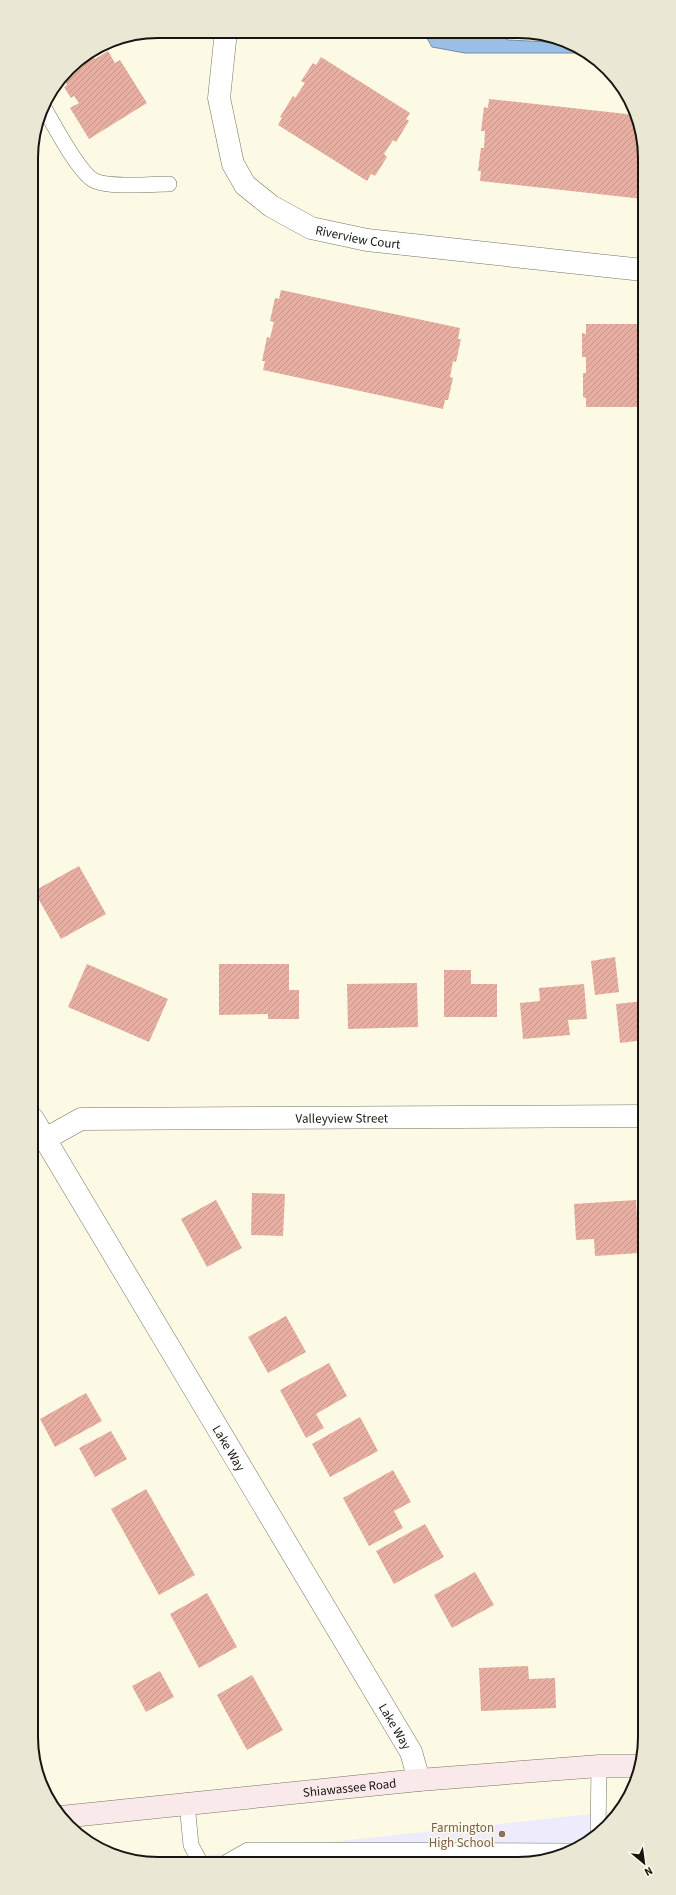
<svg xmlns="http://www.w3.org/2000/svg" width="676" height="1895" font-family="'Source Sans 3',sans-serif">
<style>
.education{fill:#eeebfd}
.water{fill:#9cbfe8;stroke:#748ca7}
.building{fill:url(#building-hatch)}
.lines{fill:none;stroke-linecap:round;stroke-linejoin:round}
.lane-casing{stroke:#777564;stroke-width:16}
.street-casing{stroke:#777564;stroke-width:23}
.secondary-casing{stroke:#777564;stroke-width:23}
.lane{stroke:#fff;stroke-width:15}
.street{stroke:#fff;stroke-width:22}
.secondary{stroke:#fae9ea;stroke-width:22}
.education-dot{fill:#8d6e63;stroke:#fcf9e5;stroke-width:1.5}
.labels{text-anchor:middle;stroke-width:3;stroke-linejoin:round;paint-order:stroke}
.street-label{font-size:13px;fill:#16150f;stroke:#fcf9e5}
.education-label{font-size:13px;fill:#785e54;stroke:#fcf9e5;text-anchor:end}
.rim{fill:none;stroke:#16150f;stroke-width:2}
</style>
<defs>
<pattern id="building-hatch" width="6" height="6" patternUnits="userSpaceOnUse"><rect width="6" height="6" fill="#e7afa1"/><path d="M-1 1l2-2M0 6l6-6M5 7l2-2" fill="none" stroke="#c59689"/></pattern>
</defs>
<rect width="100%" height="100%" fill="#fcf9e5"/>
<polygon class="education" points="619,1811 614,1821 582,1847 543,1862 145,1862"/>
<polygon class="water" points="424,33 494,33 508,40 570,43 587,53 465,53 432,47"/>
<g class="building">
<polygon points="108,51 115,63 120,60 147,103 89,139 70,108 79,103 74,96 71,98 64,87 67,85 63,77 74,63 78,60 79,62 92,54 95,59"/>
<polygon points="321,57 410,113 406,119 409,121 396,142 393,140 384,154 387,157 375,176 371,174 367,181 278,125 282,118 280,117 293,96 295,98 305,83 301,81 313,63 316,65"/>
<polygon points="489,99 636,115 643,133 643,199 480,181 481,171 478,171 481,148 484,148 485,131 481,131 484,107 488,108"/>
<polygon points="281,290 460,328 458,339 461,339 456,362 453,361 450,377 453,378 448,400 445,400 443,409 263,370 265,361 262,361 267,337 270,338 274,322 270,321 275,298 279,299"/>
<polygon points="586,324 643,324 643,407 586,407 586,398 583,397 583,373 586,373 586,357 582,357 582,333 586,334"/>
<polygon points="79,866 106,914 61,939 34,891"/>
<polygon points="615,957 619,992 595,995 591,961"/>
<polygon points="87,964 168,999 149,1042 68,1007"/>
<polygon points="219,964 289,964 289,990 299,990 299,1019 268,1019 268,1014 219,1015"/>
<polygon points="444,970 471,970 471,984 497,984 497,1017 444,1017"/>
<polygon points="417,983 418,1027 348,1029 347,984"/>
<polygon points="584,984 587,1019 568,1020 570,1035 523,1039 520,1003 540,1001 539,988"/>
<polygon points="644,1001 644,1040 620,1043 616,1004"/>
<polygon points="252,1193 285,1194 283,1236 251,1235"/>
<polygon points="216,1200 242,1248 207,1267 181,1219"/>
<polygon points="636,1200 639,1253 595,1256 594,1239 576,1240 574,1204"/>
<polygon points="286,1316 306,1352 268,1373 248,1337"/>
<polygon points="329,1363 347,1396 316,1414 324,1428 306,1438 280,1390"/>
<polygon points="86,1393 102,1421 55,1447 40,1419"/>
<polygon points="360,1417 378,1451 330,1477 312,1444"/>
<polygon points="111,1431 127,1459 95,1477 79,1448"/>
<polygon points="393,1470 411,1502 394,1511 403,1528 369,1546 343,1498"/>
<polygon points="146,1489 195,1575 159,1595 111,1509"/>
<polygon points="425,1524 444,1557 394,1584 376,1551"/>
<polygon points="475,1572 494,1605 452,1628 434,1595"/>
<polygon points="207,1593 237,1647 199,1668 170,1614"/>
<polygon points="528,1666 529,1679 555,1678 556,1708 481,1711 479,1668"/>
<polygon points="160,1671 174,1697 146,1712 132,1686"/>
<polygon points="252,1675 283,1730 247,1750 217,1695"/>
</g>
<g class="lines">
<g class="lane-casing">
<g id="lane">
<path d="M43,106C53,123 79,174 95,181C111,188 151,184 169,184"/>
<polyline points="187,1804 191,1845 200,1862"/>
<polyline points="598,1833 599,1766"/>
<polyline points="227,1862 248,1850 571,1851"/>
</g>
</g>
<g class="street-casing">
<g id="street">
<path id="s1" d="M226,31L219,98L233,164L245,185L271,206L311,228L367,240L643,270"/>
<path id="s2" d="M33,1119L411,1752L419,1780"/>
<path id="s3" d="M45,1139L81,1119L644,1116"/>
</g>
</g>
<g class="secondary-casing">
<g id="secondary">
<path id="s4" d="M61,1817L419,1780L599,1766H640"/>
</g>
</g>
<use href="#lane" class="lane"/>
<use href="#street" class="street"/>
<use href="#secondary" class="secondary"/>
</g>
<circle class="education-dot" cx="502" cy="1834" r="4"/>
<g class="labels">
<g class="street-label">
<text dy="5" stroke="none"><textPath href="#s1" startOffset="286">Riverview Court</textPath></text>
<text dy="5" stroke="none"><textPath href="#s3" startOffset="302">Valleyview Street</textPath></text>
<text dy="5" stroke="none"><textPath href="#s2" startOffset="383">Lake Way</textPath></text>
<text dy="5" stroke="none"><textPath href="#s2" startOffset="707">Lake Way</textPath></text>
<text dy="5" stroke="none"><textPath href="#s4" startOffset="290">Shiawassee Road</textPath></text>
</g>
<g class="education-label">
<text x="494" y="1832">Farmington<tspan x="494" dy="15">High School</tspan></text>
</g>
</g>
<path d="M0 0H676V1895H0ZM158 38H518A120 120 0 0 1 638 158V1737A120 120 0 0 1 518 1857H158A120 120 0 0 1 38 1737V158A120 120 0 0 1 158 38Z" fill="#eae7d4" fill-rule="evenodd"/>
<path class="rim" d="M158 38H518A120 120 0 0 1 638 158V1737A120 120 0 0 1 518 1857H158A120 120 0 0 1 38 1737V158A120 120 0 0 1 158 38Z"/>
<g transform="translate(644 1863) rotate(151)" stroke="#fcf9e5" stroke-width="3" paint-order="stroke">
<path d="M0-3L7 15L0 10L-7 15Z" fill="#16150f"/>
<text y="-6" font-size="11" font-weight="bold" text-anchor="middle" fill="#16150f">N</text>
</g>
</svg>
